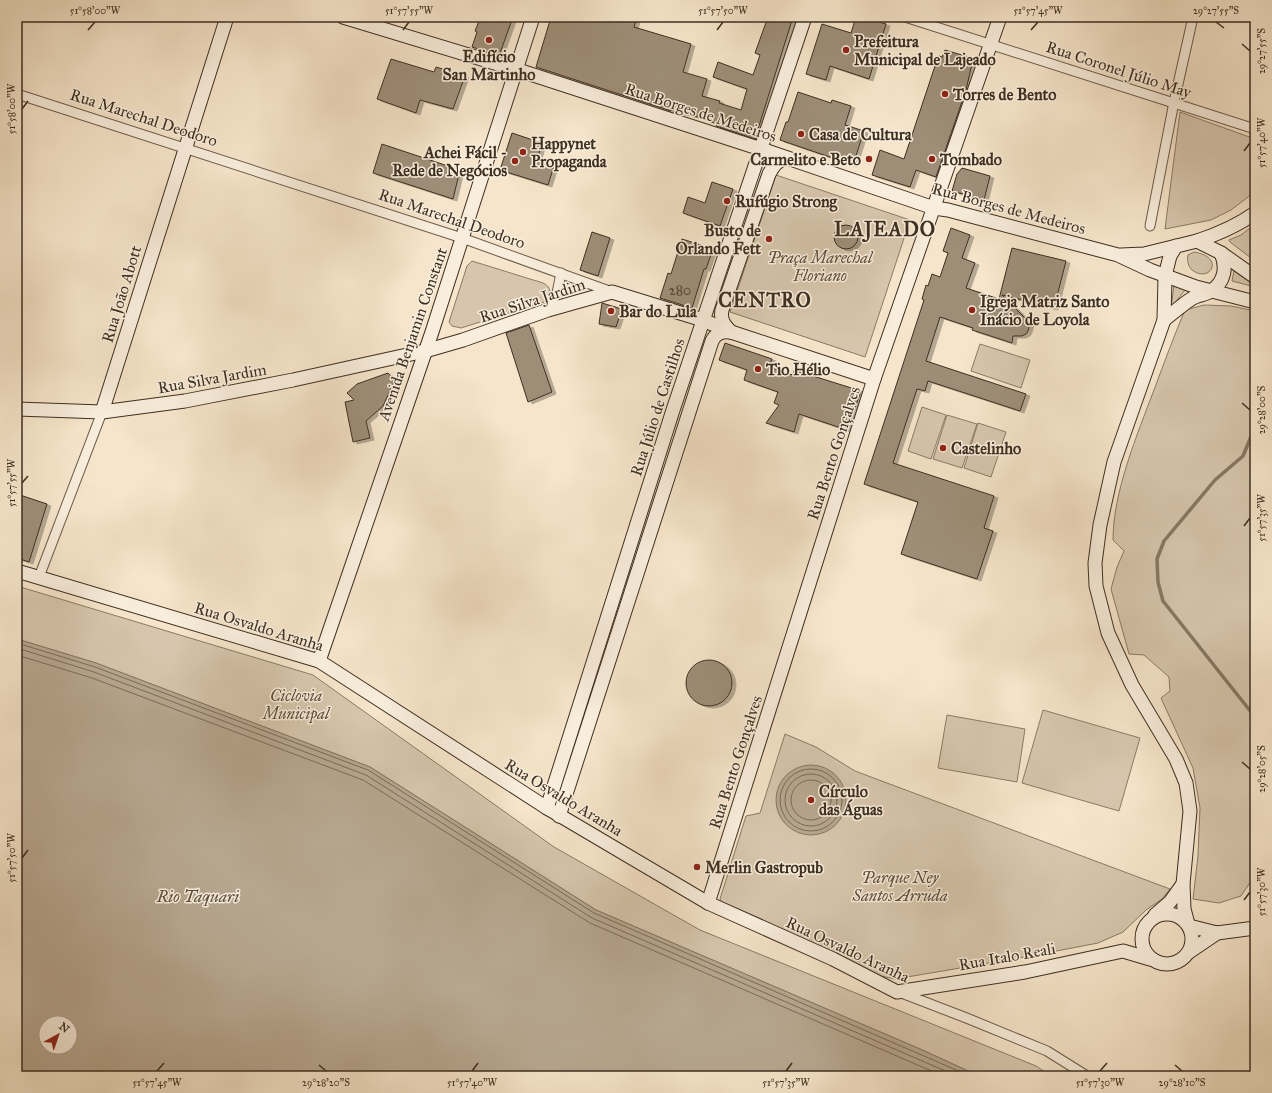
<svg xmlns="http://www.w3.org/2000/svg" width="1272" height="1093" font-family="'IM FELL Great Primer',serif">
<style>
.green{fill:#d7c6ad;stroke:#8a7a66}
.water{fill:#b7a790;stroke:#877763;fill-rule:evenodd}
.lines{fill:none;stroke-linecap:round;stroke-linejoin:round}
.shore{stroke:#7a6b58;stroke-width:1}
.stream{stroke:#877763;stroke-width:3.5}
.building{fill:#9e8e78;stroke:#3e2f20;filter:url(#shadow)}
.street-casing{stroke:#6c5c4a;stroke-width:11}
.secondary-casing{stroke:#3e2f20;stroke-width:15}
.street{stroke:#f9eedd;stroke-width:9}
.secondary{stroke:#f9eedd;stroke-width:13}
.ticks{fill:none;stroke:#3e2f20;stroke-width:1.5}
.poi-dot{fill:#8f2418;stroke:#f9eedd;stroke-width:1.5}
.labels{text-anchor:middle;stroke-width:3;stroke-linejoin:round;paint-order:stroke}
.number-label{font-size:14px;fill:#564736}
.poi-label{font-size:16px;font-weight:bold;fill:#3e2f20;stroke:#f9eedd;text-anchor:start}
.street-label{font-size:16px;fill:#3e2f20;stroke:#f9eedd}
.park-label{font-size:16px;font-style:italic;fill:#5d4d3c;stroke:#f9eedd}
.water-label{font-size:17px;font-style:italic;fill:#5c4d3c;stroke:#f9eedd}
.district-label{font-size:20px;font-weight:bold;letter-spacing:1px;fill:#3e2f20;stroke:#f9eedd}
.neatline{fill:none;stroke:#3e2f20;stroke-width:1.5}
.ticks-label{font-size:10px;text-anchor:middle;fill:#3e2f20}
</style>
<defs>
<filter id="shadow"><feDropShadow dx="4" dy="2" stdDeviation="0" flood-color="#0004"/></filter>
</defs>
<rect width="100%" height="100%" fill="#f6e5ca"/>
<filter id="stains"><feTurbulence type="fractalNoise" baseFrequency=".005" numOctaves="4"/><feColorMatrix values="0 0 0 0 .2 0 0 0 0 .09 0 0 0 0 .02 0 0 0 .5 -.17"/></filter>
<radialGradient id="worn" r=".72"><stop offset=".6" stop-color="#630" stop-opacity="0"/><stop offset="1" stop-color="#630" stop-opacity=".3"/></radialGradient>
<g class="green">
<polygon points="1180,112 1255,139 1255,189 1252,194 1231,210 1211,220 1165,229"/>
<polygon points="776,175 910,220 865,357 730,312"/>
<polygon points="1255,224 1255,261 1230,242 1229,240 1241,235"/>
<path d="M1194,252C1226,257 1210,284 1192,270C1188,266 1187,261 1188,255Z"/>
<path d="M472,261L543,283C549,286 551,290 550,296L544,302L461,328L452,326L449,322L450,319L467,266Z"/>
<polygon points="1237,269 1255,284 1255,287 1232,281 1234,270"/>
<polygon points="1174,285 1185,288 1185,290 1171,308"/>
<path d="M1204,305L1231,306L1255,311V875L1241,896L1219,903L1193,899L1198,856L1200,808L1193,768L1161,698L1170,691L1169,677L1144,655L1129,654L1111,589L1117,567L1124,551L1113,540C1113,492 1137,435 1154,390C1164,363 1174,336 1185,310Z"/>
<polygon points="980,344 1030,360 1021,388 971,371"/>
<polygon points="922,407 946,415 931,459 908,451"/>
<polygon points="947,415 977,424 962,468 933,459"/>
<polygon points="978,423 1006,432 991,477 964,468"/>
<polygon points="17,586 313,675 554,847 700,930 1036,1066 1051,1076 979,1076 920,1049 596,910 370,767 96,663 17,639"/>
<polygon points="1043,710 1140,738 1119,811 1022,783"/>
<polygon points="947,715 1025,729 1017,782 938,768"/>
<polygon points="785,734 816,747 855,771 1170,889 1162,899 1146,910 1123,932 1098,943 1020,958 895,979 876,975 723,903 720,899 746,816 760,813"/>
</g>
<g class="water">
<path d="M17,639L96,663L370,767L596,910L920,1049L979,1076H17ZM46,1023H70V1047H46Z"/>
<circle cx="811" cy="800" r="35"/>
</g>
<g class="lines">
<g class="shore">
<polyline points="17,643 95,667 368,770 594,913 970,1076"/>
<polyline points="17,648 94,672 366,775 592,918 957,1076"/>
<polyline points="17,655 92,678 363,780 590,923 943,1076"/>
<circle cx="811" cy="800" r="31"/>
<circle cx="811" cy="800" r="26"/>
<circle cx="811" cy="800" r="20"/>
</g>
<polyline class="stream" points="1255,427 1243,456 1215,480 1164,541 1157,559 1158,582 1163,601 1255,717"/>
</g>
<g class="building">
<polygon points="483,17 513,17 499,56 472,47 477,32 475,31 479,21 481,22"/>
<polygon points="551,17 637,17 634,27 691,44 683,72 707,79 702,96 720,101 719,103 741,110 747,89 713,77 718,62 753,75 760,55 755,53 768,17 793,17 755,139 716,126 717,124 702,118 671,110 671,111 536,67"/>
<polygon points="856,17 863,17 886,24 869,79 830,66 826,80 806,74 822,24 851,33"/>
<polygon points="945,50 972,58 970,64 972,64 966,90 936,177 916,170 910,187 872,175 880,150 904,159 935,66 936,66 939,56 942,57"/>
<polygon points="391,59 434,72 436,67 465,76 453,109 420,100 416,113 377,99"/>
<polygon points="798,92 831,103 832,100 851,106 845,125 864,131 853,165 780,140 786,122 788,122"/>
<polygon points="512,133 542,143 537,160 554,166 548,185 500,170"/>
<polygon points="382,144 460,170 453,199 373,173"/>
<polygon points="962,168 990,176 984,200 952,191 957,174"/>
<polygon points="712,182 733,189 720,226 683,213 688,197 705,203"/>
<circle cx="846" cy="237" r="12"/>
<polygon points="951,228 970,235 962,258 975,263 966,288 999,299 1012,248 1066,261 1054,308 1002,295 1030,323 1028,331 1026,334 1022,336 1013,336 1012,343 972,330 973,328 940,317 926,361 1026,394 1020,411 928,381 925,391 917,389 893,463 994,496 984,528 993,531 977,579 901,554 918,502 864,484 924,300 922,299 926,285 928,286 932,274 940,277 948,253 943,251"/>
<polygon points="592,232 610,238 598,276 580,270"/>
<polygon points="682,239 713,249 706,269 704,269 692,308 660,298 668,273 671,274"/>
<polygon points="602,303 622,309 616,327 599,324"/>
<polygon points="529,325 552,392 528,402 506,333"/>
<polygon points="725,343 772,359 769,367 793,375 794,370 861,391 847,430 799,414 794,432 766,423 779,405 774,403 778,392 744,380 747,370 719,360"/>
<polygon points="388,373 395,380 383,406 366,421 370,438 353,442 345,402 354,400 347,393 357,384"/>
<polygon points="17,494 47,504 29,562 17,558"/>
<circle cx="709" cy="683" r="23"/>
</g>
<g class="lines">
<g class="street-casing">
<g id="street">
<polyline points="905,17 1255,129"/>
<polyline points="17,94 462,238 612,292"/>
<polyline points="1150,226 1174,102 1193,17"/>
<polyline points="548,310 557,293 561,273"/>
<polyline points="39,577 102,412"/>
<polyline points="899,992 969,1019 1047,1051 1087,1076"/>
</g>
</g>
<g class="secondary-casing">
<g id="secondary">
<polyline points="343,17 521,71 761,149 934,208 948,210 1118,255 1150,270 1196,287 1255,302"/>
<path d="M1197,241C1218,234 1237,226 1255,213"/>
<polyline points="1176,246 1170,256 1165,276 1164,320 1114,462 1100,525 1095,563 1096,586 1108,633 1132,685 1176,759 1186,783 1190,811 1183,884 1184,909 1188,924"/>
<polyline points="1121,255 1144,254 1197,241 1221,253 1255,277"/>
<path d="M1164,320C1173,313 1182,305 1191,299C1197,295 1205,295 1211,291C1225,282 1227,267 1221,253"/>
<path d="M731,332C724,325 720,320 722,310L769,174C774,165 777,161 786,158"/>
<polyline points="17,409 102,412 185,401 293,380 425,351 463,340 548,310 612,292 703,320 731,332 874,379"/>
<polyline points="102,412 227,17"/>
<polyline points="17,571 319,661 547,808 708,903 833,959 897,992 1025,972 1123,951 1150,959"/>
<polyline points="319,661 432,332 533,17"/>
<polyline points="547,808 673,410 805,17"/>
<path d="M559,816L712,341C716,333 722,331 731,332"/>
<polyline points="708,903 874,379 1000,17"/>
<circle cx="1167" cy="939" r="25"/>
<polyline points="1155,915 1170,902 1183,884"/>
<polyline points="1189,926 1217,933 1255,928"/>
<polyline points="1189,952 1217,933"/>
</g>
</g>
<use href="#street" class="street"/>
<use href="#secondary" class="secondary"/>
</g>
<path class="ticks" d="M1216,22L1224,28M88,30L95,22M403,30L409,22M717,30L723,22M1031,30L1038,22M1242,44L1250,51M22,109L28,101M1244,151L1250,143M1242,403L1250,410M22,483L28,476M1244,526L1250,518M1242,762L1250,769M22,858L28,850M1244,900L1250,892M319,1065L326,1071M1175,1065L1182,1071M157,1071L164,1063M472,1071L478,1063M786,1071L792,1063M1100,1071L1107,1063"/>
<g class="poi-dot">
<circle cx="489" cy="40" r="4"/>
<circle cx="846" cy="50" r="4"/>
<circle cx="945" cy="94" r="4"/>
<circle cx="801" cy="134" r="4"/>
<circle cx="523" cy="152" r="4"/>
<circle cx="869" cy="159" r="4"/>
<circle cx="932" cy="159" r="4"/>
<circle cx="515" cy="161" r="4"/>
<circle cx="727" cy="201" r="4"/>
<circle cx="769" cy="239" r="4"/>
<circle cx="972" cy="310" r="4"/>
<circle cx="611" cy="311" r="4"/>
<circle cx="758" cy="369" r="4"/>
<circle cx="943" cy="448" r="4"/>
<circle cx="811" cy="800" r="4"/>
<circle cx="697" cy="867" r="4"/>
</g>
<g class="labels">
<g class="number-label">
<text x="680" y="295">280</text>
</g>
<g class="poi-label">
<text x="854" y="47">Prefeitura<tspan x="854" dy="18">Municipal de Lajeado</tspan></text>
<text x="489" y="62" text-anchor="middle">Edifício<tspan x="489" dy="18">San Martinho</tspan></text>
<text x="953" y="100">Torres de Bento</text>
<text x="809" y="140">Casa de Cultura</text>
<text x="531" y="149">Happynet<tspan x="531" dy="18">Propaganda</tspan></text>
<text x="507" y="158" text-anchor="end">Achei Fácil -<tspan x="507" dy="18">Rede de Negócios</tspan></text>
<text x="861" y="165" text-anchor="end">Carmelito e Beto</text>
<text x="940" y="165">Tombado</text>
<text x="735" y="207">Rufúgio Strong</text>
<text x="761" y="236" text-anchor="end">Busto de<tspan x="761" dy="18">Orlando Fett</tspan></text>
<text x="980" y="307">Igreja Matriz Santo<tspan x="980" dy="18">Inácio de Loyola</tspan></text>
<text x="619" y="317">Bar do Lula</text>
<text x="766" y="375">Tio Hélio</text>
<text x="951" y="454">Castelinho</text>
<text x="819" y="797">Círculo<tspan x="819" dy="18">das Águas</tspan></text>
<text x="705" y="873">Merlin Gastropub</text>
</g>
<g class="street-label">
<text transform="translate(1119 69) rotate(18)" y="6">Rua Coronel Júlio May</text>
<text transform="translate(701 112) rotate(18)" y="6">Rua Borges de Medeiros</text>
<text transform="translate(144 117) rotate(18)" y="6">Rua Marechal Deodoro</text>
<text transform="translate(1009 208) rotate(15)" y="6">Rua Borges de Medeiros</text>
<text transform="translate(452 218) rotate(19)" y="6">Rua Marechal Deodoro</text>
<text transform="translate(121 294) rotate(-73)" y="6">Rua João Abott</text>
<text transform="translate(532 300) rotate(-18)" y="6">Rua Silva Jardim</text>
<text transform="translate(412 334) rotate(-71)" y="6">Avenida Benjamin Constant</text>
<text transform="translate(212 378) rotate(-10)" y="6">Rua Silva Jardim</text>
<text transform="translate(657 407) rotate(-72)" y="6">Rua Júlio de Castilhos</text>
<text transform="translate(833 453) rotate(-72)" y="6">Rua Bento Gonçalves</text>
<text transform="translate(259 626) rotate(17)" y="6">Rua Osvaldo Aranha</text>
<text transform="translate(735 762) rotate(-72)" y="6">Rua Bento Gonçalves</text>
<text transform="translate(564 797) rotate(31)" y="6">Rua Osvaldo Aranha</text>
<text transform="translate(848 949) rotate(25)" y="6">Rua Osvaldo Aranha</text>
<text transform="translate(1007 956) rotate(-10)" y="6">Rua Italo Reali</text>
</g>
<g class="park-label">
<text x="820" y="263">Praça Marechal<tspan x="820" dy="18">Floriano</tspan></text>
<text x="296" y="701">Ciclovia<tspan x="296" dy="18">Municipal</tspan></text>
<text x="900" y="883">Parque Ney<tspan x="900" dy="18">Santos Arruda</tspan></text>
</g>
<g class="water-label">
<text x="198" y="902">Rio Taquari</text>
</g>
<g class="district-label">
<text x="885" y="236">LAJEADO</text>
<text x="765" y="307">CENTRO</text>
</g>
</g>
<rect width="1272" height="1093" fill="none" stroke="#f6e5ca" stroke-width="44"/>
<g transform="translate(58 1035) rotate(40)"><circle r="19" fill="#f9eedd" stroke="#aea291"/>
<path d="M0-3L7 15L0 10L-7 15Z" fill="#8f2418"/>
<text y="-6" font-size="11" font-weight="bold" text-anchor="middle" fill="#3e2f20">N</text>
</g>
<rect x="22" y="22" width="1228" height="1049" class="neatline"/>
<g class="ticks-label">
<text x="95" y="14">51°58'00"W</text>
<text x="409" y="14">51°57'55"W</text>
<text x="723" y="14">51°57'50"W</text>
<text x="1038" y="14">51°57'45"W</text>
<text x="1216" y="14">29°27'55"S</text>
<text transform="translate(1261 51) rotate(-90)" y="4">29°27'55"S</text>
<text transform="translate(11 109) rotate(-90)" y="4">51°58'00"W</text>
<text transform="translate(1261 143) rotate(-90)" y="4">51°57'40"W</text>
<text transform="translate(1261 410) rotate(-90)" y="4">29°28'00"S</text>
<text transform="translate(11 483) rotate(-90)" y="4">51°57'55"W</text>
<text transform="translate(1261 518) rotate(-90)" y="4">51°57'35"W</text>
<text transform="translate(1261 769) rotate(-90)" y="4">29°28'05"S</text>
<text transform="translate(11 858) rotate(-90)" y="4">51°57'50"W</text>
<text transform="translate(1261 892) rotate(-90)" y="4">51°57'30"W</text>
<text x="157" y="1086">51°57'45"W</text>
<text x="326" y="1086">29°28'20"S</text>
<text x="472" y="1086">51°57'40"W</text>
<text x="786" y="1086">51°57'35"W</text>
<text x="1100" y="1086">51°57'30"W</text>
<text x="1182" y="1086">29°28'10"S</text>
</g>
<rect width="100%" height="100%" filter="url(#stains)"/>
<rect width="100%" height="100%" fill="url(#worn)"/>
</svg>
